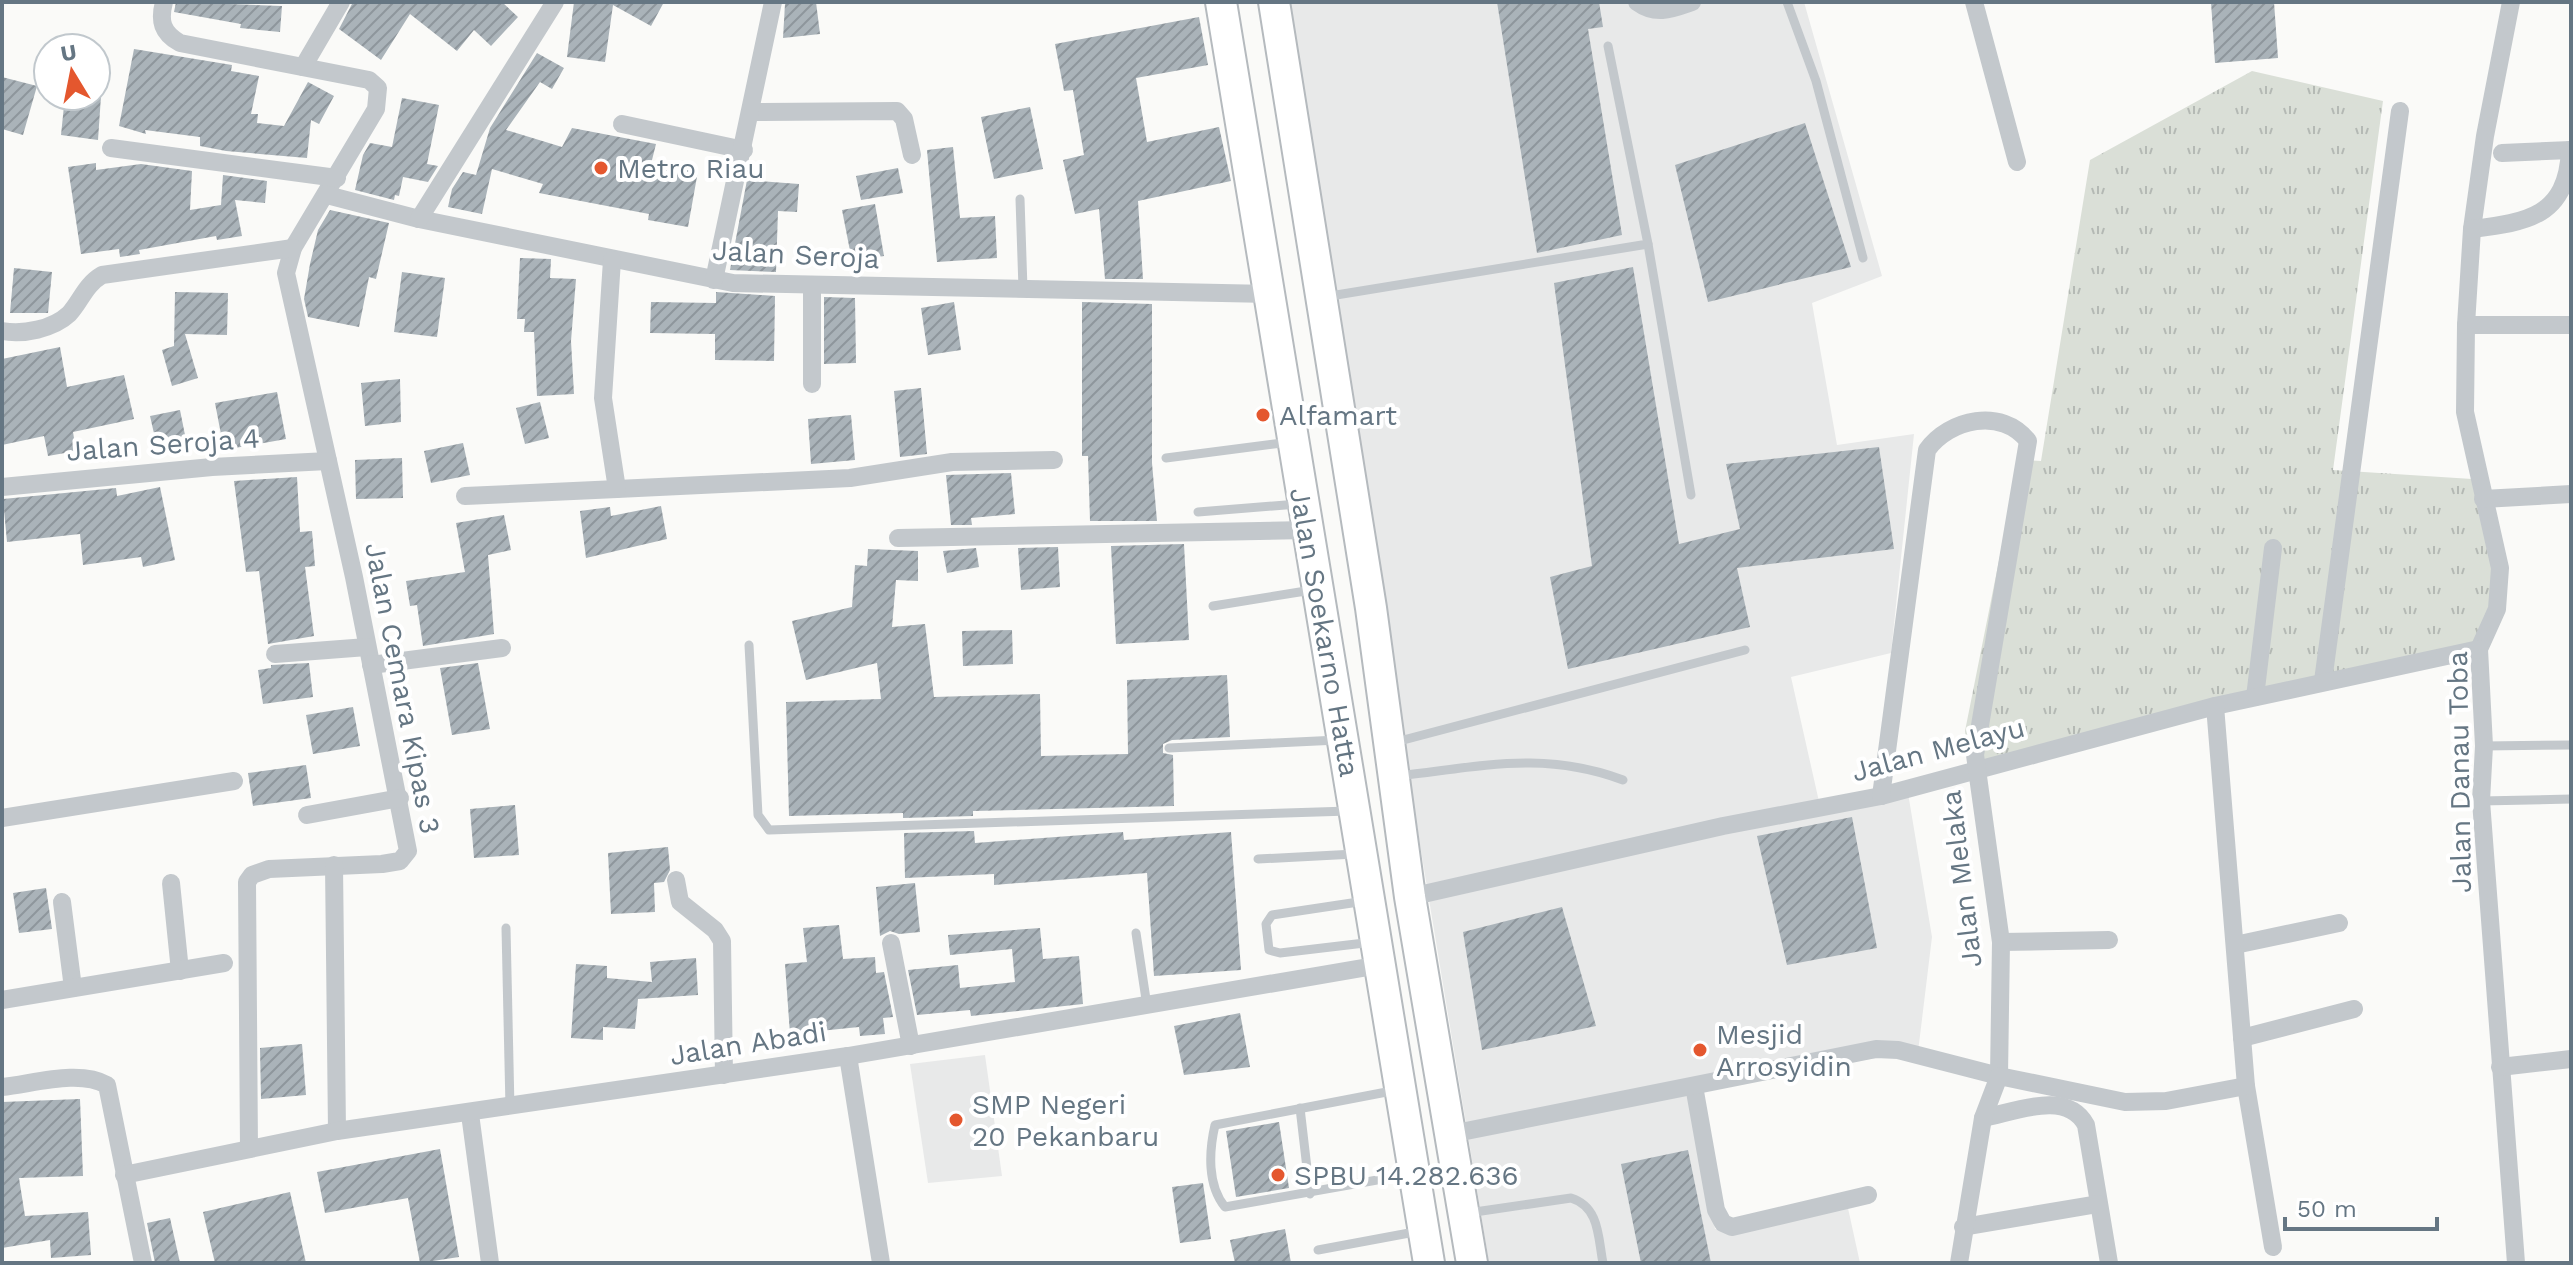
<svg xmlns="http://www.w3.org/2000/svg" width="2573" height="1265" font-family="'Work Sans',sans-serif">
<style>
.built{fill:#e8e9e9}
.grass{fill:url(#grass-tufts)}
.building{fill:url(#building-hatch)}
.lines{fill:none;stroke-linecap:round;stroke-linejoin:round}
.primary-casing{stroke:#b5babe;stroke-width:34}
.service{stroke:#c3c8cc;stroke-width:9}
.minor{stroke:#c3c8cc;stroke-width:18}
.primary{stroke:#fff;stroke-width:30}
.poi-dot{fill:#e4572e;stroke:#fff;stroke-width:3}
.labels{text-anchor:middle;stroke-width:8;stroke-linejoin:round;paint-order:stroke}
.poi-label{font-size:28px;fill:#657683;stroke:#fff;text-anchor:start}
.street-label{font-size:28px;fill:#657683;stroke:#fff}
</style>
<defs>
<pattern id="grass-tufts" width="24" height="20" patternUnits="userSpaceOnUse" patternTransform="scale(2)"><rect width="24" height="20" fill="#dadfd7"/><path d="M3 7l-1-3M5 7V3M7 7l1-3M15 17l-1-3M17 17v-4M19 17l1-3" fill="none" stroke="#b4b9b4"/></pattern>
<pattern id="building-hatch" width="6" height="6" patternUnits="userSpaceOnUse" patternTransform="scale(2)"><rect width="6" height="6" fill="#aab3b9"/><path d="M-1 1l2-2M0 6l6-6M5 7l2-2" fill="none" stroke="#8e969c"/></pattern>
</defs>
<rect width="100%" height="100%" fill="#fafaf8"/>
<g class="built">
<polygon points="1281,2 1804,2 1882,276 1812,303 1837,445 1914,434 1891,653 1791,677 1820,806 1907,787 1932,937 1918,1052 1687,1086 1715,1229 1846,1199 1860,1263 1489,1263"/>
<polygon points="985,1055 1002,1176 928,1183 910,1064"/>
</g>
<polygon class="grass" points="2252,71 2383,101 2333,470 2472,479 2497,591 2477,642 1970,769 1965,731 2019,460 2041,461 2090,160"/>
<g class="building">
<polygon points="176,2 282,6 280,32 240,28 241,24 174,12"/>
<polygon points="353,2 502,2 518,17 491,46 474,30 457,51 410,14 381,60 339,29"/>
<polygon points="574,2 664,2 651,26 613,5 605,62 567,57"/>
<polygon points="816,2 820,34 783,38 785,4"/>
<polygon points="1497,2 1599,2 1603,27 1588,29 1622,235 1537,253"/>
<polygon points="2211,2 2274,2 2278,58 2215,63"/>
<polygon points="1199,17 1208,65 1136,78 1147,142 1219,127 1231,181 1138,201 1143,279 1105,279 1099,209 1075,214 1063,160 1084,155 1073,90 1064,91 1055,44"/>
<polygon points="134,49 232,65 231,71 259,76 251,114 258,114 257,123 284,126 308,82 334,96 319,124 311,120 307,158 226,151 200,146 200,137 145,130 146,134 119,126"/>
<polygon points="537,53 564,68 552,89 540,82 506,130 562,147 572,128 656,144 651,164 698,171 688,227 648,220 649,214 539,193 543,184 492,169 482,214 448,207 452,189 463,172 476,175 490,128"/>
<polygon points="2,77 37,86 23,135 2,129"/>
<polygon points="65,96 101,96 98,140 61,135"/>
<polygon points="402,98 439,105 427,164 438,166 428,182 403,177 399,196 395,195 394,200 355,190 363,155 370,143 392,147"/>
<polygon points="1030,107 1043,169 994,179 981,117"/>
<polygon points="1805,123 1851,267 1708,302 1675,165"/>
<polygon points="953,147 960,218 995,216 997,258 937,262 927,150"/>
<polygon points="96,163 96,170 141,164 192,171 190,210 221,205 223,175 267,181 265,203 235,200 242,236 217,240 216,236 139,250 140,254 120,257 119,249 81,254 68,167"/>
<polygon points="898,168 903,193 861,200 856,176"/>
<polygon points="747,180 799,184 797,212 778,211 776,272 730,270"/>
<polygon points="875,204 884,256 852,261 842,210"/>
<polygon points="330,210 389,223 376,279 369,277 359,327 308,317 304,299 310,264 318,230"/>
<polygon points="520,258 551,259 550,278 576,279 571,341 574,394 537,396 534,332 524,332 525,319 517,319"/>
<polygon points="1633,267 1679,544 1740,529 1726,464 1879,447 1894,549 1737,568 1750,627 1568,669 1550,577 1592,566 1554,283"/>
<polygon points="14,268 52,272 48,313 10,313"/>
<polygon points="402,272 445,278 437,337 394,332"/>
<polygon points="175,292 228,293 227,335 185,334 198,378 172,386 162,350 174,346"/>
<polygon points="716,292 775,296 774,361 715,360 715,334 650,333 651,302 716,303"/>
<polygon points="824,297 855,298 856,363 824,364"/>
<polygon points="954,302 961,350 928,355 921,308"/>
<polygon points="1082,302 1152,304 1152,463 1157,521 1090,521 1088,456 1082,456"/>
<polygon points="60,347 67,387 124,375 134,419 73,432 76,451 48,456 44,436 2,445 2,359"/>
<polygon points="400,379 401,422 365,426 361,383"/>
<polygon points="921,388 927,454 900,457 894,391"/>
<polygon points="277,392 286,439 224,450 215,403"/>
<polygon points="540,402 549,438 525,444 516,408"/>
<polygon points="180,410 187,445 158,451 150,416"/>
<polygon points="851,415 855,460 811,464 808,419"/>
<polygon points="463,443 470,475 431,483 424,451"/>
<polygon points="402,458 403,498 356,499 355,460"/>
<polygon points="1011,473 1015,514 971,518 972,525 951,525 946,475"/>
<polygon points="297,477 300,532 312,531 315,566 305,567 314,636 268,644 259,571 246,572 234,481"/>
<polygon points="160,487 175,560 143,567 141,557 83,565 80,534 7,542 3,499 116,488 117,496"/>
<polygon points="661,506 667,539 586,558 580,511 610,507 611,516"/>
<polygon points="504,515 511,550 488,555 494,634 423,646 417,605 410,606 406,581 465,572 456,523"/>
<polygon points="1184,544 1189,640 1116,644 1111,546"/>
<polygon points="1058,547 1060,587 1021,590 1018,548"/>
<polygon points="976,548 979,567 947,573 943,551"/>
<polygon points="868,549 918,551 918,581 896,580 892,627 925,624 934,697 1040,694 1041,756 1128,754 1127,680 1227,675 1230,737 1172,740 1163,744 1163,753 1173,755 1174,806 973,811 973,816 903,818 903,813 789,816 786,702 881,699 877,663 806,680 792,621 852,607 855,565 867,566"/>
<polygon points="1012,630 1013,664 963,666 962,631"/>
<polygon points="309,663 313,697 263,704 258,670 271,668 271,665"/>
<polygon points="478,663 490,729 452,735 440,668"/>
<polygon points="353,707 360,746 313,754 306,715"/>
<polygon points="306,765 311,798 253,806 248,773"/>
<polygon points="515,805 519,855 474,858 470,809"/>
<polygon points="1852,817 1877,948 1787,965 1757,836"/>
<polygon points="974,831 975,843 1123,832 1124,840 1231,832 1241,970 1154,976 1147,873 994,885 994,874 905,878 904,833"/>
<polygon points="668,847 670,870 664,882 654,883 655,912 611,914 608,853"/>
<polygon points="915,883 920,932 899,934 890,931 880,936 876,887"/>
<polygon points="46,888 52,929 19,933 13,893"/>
<polygon points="1562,907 1596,1026 1482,1050 1463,932"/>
<polygon points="839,925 843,959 875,957 876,973 884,972 893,1017 883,1018 885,1034 860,1036 859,1027 790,1034 785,964 807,962 803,928"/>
<polygon points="1040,928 1043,959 1079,956 1083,1004 971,1016 970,1010 917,1015 908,970 958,965 960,988 1015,982 1012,949 950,955 948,935"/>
<polygon points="696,958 698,995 638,999 635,1029 603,1027 603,1040 571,1038 576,964 607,966 607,978 652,982 650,962"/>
<polygon points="1240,1013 1250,1067 1184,1075 1174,1026"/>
<polygon points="302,1044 306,1095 261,1099 260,1048"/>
<polygon points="80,1099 83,1176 19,1178 25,1216 88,1212 91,1255 51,1258 50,1240 2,1248 2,1102"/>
<polygon points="1279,1122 1289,1188 1236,1197 1226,1131"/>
<polygon points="440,1149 459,1257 420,1263 408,1198 325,1213 317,1172"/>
<polygon points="1688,1150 1711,1263 1641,1263 1621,1164"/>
<polygon points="1203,1183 1211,1239 1180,1243 1172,1187"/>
<polygon points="290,1192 306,1263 215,1263 203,1212"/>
<polygon points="170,1218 180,1263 155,1263 147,1223"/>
<polygon points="1285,1229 1291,1263 1235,1263 1230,1240"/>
</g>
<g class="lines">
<g class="primary-casing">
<g id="primary">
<polyline points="1221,2 1429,1263"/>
<polyline points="1274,2 1371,608 1410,897 1472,1263"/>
</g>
</g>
<g class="service">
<polyline points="1787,2 1816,81 1863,258"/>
<polyline points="1020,199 1023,289"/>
<polyline points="1648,244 1691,495"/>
<polyline points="1324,297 1648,244 1608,46"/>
<polyline points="1166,458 1290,442"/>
<polyline points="1198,512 1298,504"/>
<polyline points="1213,606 1312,590"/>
<polyline points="749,645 758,815 769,830 1349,811"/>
<polyline points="1392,743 1745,650"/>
<polyline points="2484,746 2571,745"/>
<polyline points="1169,748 1338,740"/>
<path d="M1398,776C1480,767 1543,750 1623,780"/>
<polyline points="2481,801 2571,799"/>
<polyline points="1258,859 1355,854"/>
<polyline points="1365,901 1272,915 1266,924 1269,950 1280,953 1373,942"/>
<polyline points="506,928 510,1108"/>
<polyline points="1136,933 1147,1006"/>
<path d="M1397,1090L1215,1125C1209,1151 1207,1185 1225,1207L1411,1174"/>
<polyline points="1300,1108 1310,1194"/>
<path d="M1468,1213L1571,1198C1600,1207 1598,1238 1603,1263"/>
<polyline points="1318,1250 1420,1231"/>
</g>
<g class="minor">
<path d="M164,2C159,21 162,33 180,43L369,80L378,88L376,109L293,248L286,273L354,577L408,851L400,861L382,864L269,869L252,875L247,882L249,1149"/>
<path d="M1637,2C1656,16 1672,9 1692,2"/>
<polyline points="1974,2 2017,162"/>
<polyline points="2511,2 2485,136 2472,229 2466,325 2465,412 2500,568 2497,609 2479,649 2484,746 2481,801 2516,1263"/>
<polyline points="303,67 341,2"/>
<polyline points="751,112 897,111 904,119 912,155"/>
<polyline points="622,124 744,150"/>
<polyline points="111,148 337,178"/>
<polyline points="2502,153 2571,150"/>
<polyline points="327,195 419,219 733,283 1270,294"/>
<polyline points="419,219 555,2"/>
<path d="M2472,229C2527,222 2567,217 2570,150"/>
<polyline points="714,280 773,2"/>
<polyline points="812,285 812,384"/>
<polyline points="2466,325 2571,325"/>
<path d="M2,331C23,335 53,329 69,314C81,301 85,285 102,275L293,248"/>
<polyline points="2,487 212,467 328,461"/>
<polyline points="617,489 850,478 952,462 1054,460"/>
<polyline points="465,496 617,489 603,398 612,260"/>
<polyline points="2483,499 2571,494"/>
<polyline points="898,538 1307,530"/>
<polyline points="275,654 367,647"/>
<polyline points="371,665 502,648"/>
<polyline points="2323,681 2400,111"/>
<polyline points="2255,697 2273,548"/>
<polyline points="307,815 400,798"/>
<polyline points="2,818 234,781"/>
<polyline points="334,865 337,1131"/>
<polyline points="676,880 680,902 715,930 722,941 724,1075"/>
<polyline points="171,883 180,971"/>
<polyline points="1410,897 1723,826 1881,796 2215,706 2479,649"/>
<polyline points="62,902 73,988"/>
<polyline points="2001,942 2109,940"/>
<polyline points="891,943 911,1046"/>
<polyline points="2235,945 2339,923"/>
<polyline points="2,1000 224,963"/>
<polyline points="2242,1038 2354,1009"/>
<polyline points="848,1056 881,1263"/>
<polyline points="2500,1067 2571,1059"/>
<polyline points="1694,1086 1716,1210 1723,1223 1732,1227 1868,1195"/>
<polyline points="2246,1086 2273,1247"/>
<path d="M2,1087C33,1084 79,1069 107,1085L143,1263"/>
<polyline points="470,1114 490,1263"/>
<path d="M1983,1118C2015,1112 2067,1089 2086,1125L2109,1263"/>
<path d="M1451,1134L1876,1049L1898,1050L1999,1076L2001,942L1975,755L2028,441C2002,407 1949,419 1927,450L1881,796"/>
<polyline points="124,1175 337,1131 848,1056 1380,965"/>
<polyline points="1963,1227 2098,1204"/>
<polyline points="1959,1263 1983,1118 1999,1076 2125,1102 2166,1101 2246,1086 2215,706"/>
</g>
<use href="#primary" class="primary"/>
</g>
<g class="poi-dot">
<circle cx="601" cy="168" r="8"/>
<circle cx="1263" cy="415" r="8"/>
<circle cx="1700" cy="1050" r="8"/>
<circle cx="956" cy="1120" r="8"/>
<circle cx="1278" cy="1175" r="8"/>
</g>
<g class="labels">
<g class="poi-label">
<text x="617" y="178">Metro Riau</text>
<text x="1279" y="425">Alfamart</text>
<text x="1716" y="1044">Mesjid<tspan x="1716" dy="32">Arrosyidin</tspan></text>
<text x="972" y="1114">SMP Negeri<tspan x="972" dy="32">20 Pekanbaru</tspan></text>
<text x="1294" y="1185">SPBU 14.282.636</text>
</g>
<g class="street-label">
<text transform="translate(796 254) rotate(3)" y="10">Jalan Seroja</text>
<text transform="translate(163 444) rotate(-4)" y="10">Jalan Seroja 4</text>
<text transform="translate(1325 632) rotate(80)" y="10">Jalan Soekarno Hatta</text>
<text transform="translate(403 688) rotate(79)" y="10">Jalan Cemara Kipas 3</text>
<text transform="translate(1938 749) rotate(-15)" y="10">Jalan Melayu</text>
<text transform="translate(2459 772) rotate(-91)" y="10">Jalan Danau Toba</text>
<text transform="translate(1961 879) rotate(-97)" y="10">Jalan Melaka</text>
<text transform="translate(748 1043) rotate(-9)" y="10">Jalan Abadi</text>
</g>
</g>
<rect width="2573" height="1265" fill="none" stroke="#657683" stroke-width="8"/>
<g transform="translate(72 72) rotate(350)"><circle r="38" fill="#ffffff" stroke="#c1c8cd" stroke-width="2"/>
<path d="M0-6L14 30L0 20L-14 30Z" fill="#e4572e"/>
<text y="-12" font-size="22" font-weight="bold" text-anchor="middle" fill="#657683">U</text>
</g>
<path d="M2285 1217v12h152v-12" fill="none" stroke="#657683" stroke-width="4"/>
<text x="2297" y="1217" font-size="24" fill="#657683" stroke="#ffffff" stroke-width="6" paint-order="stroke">50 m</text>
</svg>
